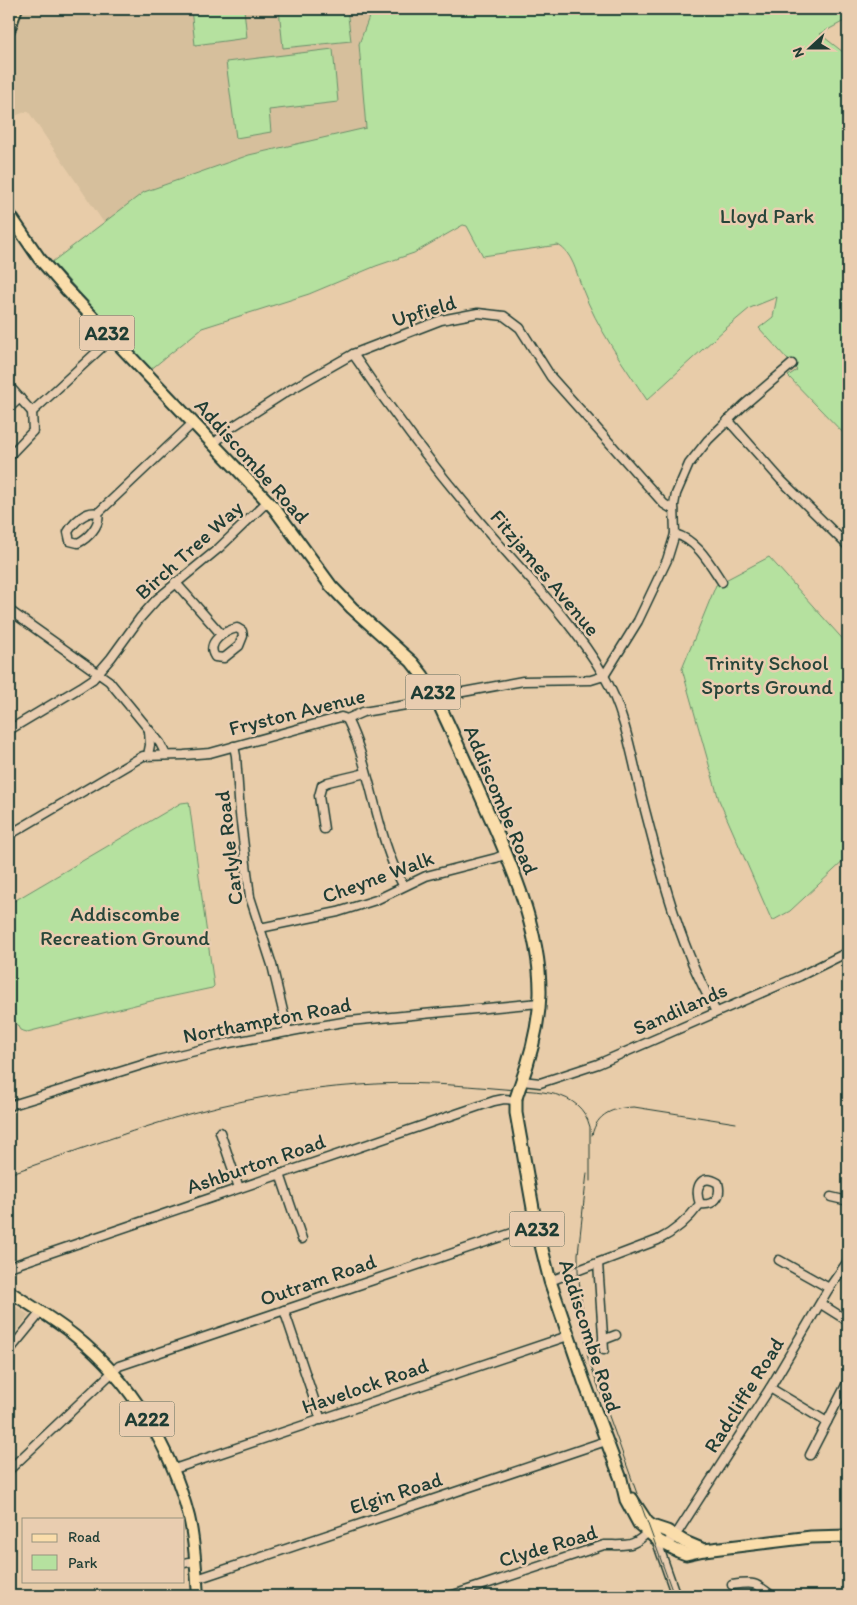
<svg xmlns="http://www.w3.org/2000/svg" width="857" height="1605" font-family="Itim,sans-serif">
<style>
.built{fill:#d6bf9c}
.green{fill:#b5e19f;stroke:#6a8f6a}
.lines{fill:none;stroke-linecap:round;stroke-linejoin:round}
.minor-casing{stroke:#1f3d34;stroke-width:11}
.major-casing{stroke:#1f3d34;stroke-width:14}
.highway-casing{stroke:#1f3d34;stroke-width:15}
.minor{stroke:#e9cdb0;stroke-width:8}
.major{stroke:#faddab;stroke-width:10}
.highway{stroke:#faddab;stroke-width:11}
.tram{stroke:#1f3d34;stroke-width:1}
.highway-bridge-casing{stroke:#1f3d34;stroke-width:15;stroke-linecap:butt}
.highway-bridge{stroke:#faddab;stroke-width:11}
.labels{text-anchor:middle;stroke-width:5;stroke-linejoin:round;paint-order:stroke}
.shield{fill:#e9cdb0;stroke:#5c6859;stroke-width:1}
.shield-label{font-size:20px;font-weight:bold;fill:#1f3d34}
.park-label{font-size:21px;fill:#264539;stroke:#e9cdb0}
.street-label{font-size:21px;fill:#1f3d34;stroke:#e9cdb0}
</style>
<rect width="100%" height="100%" fill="#e8cca9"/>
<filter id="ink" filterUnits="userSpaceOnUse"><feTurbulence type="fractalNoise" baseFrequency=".02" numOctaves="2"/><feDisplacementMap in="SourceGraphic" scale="10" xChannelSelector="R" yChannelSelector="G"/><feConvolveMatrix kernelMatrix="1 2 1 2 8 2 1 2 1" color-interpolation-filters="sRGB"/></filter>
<g filter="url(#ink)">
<g class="built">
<polygon points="20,9 372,9 359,44 366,128 249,155 144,192 104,223 28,111 9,118 9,43"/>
<polygon points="9,1302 29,1315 11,1338 9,1337"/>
</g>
<g class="green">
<polygon points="191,9 244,9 247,38 195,45"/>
<polygon points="279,9 347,9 351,41 283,48"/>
<path d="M372,9H848V19L820,34L848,56V438L788,376L797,370L759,328L773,317L777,297L750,308L725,329L647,400C623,364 597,328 582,288C577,274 572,252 558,245L483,256L467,226L463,225L414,253L376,266L309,294L202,328L150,370L52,262L144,192L249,155L366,128L359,44Z"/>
<polygon points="333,49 338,102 269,110 271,132 236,138 226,62"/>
<polygon points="769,557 848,645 848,857 790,911 772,921 719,800 682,669 716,585"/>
<polygon points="189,802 214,986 212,988 151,1001 27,1032 20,1030 9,1011 9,904 181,803"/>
</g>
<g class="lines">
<g class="minor-casing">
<g id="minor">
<path d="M353,354C396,418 442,478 493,537C531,581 573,623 603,674C627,715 633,765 645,810C658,859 670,909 690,957C697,976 707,994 716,1012"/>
<polyline points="9,386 32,412"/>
<polyline points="9,408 20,398"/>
<polyline points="32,412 112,338"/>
<polyline points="728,420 781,480 848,546"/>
<polyline points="214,444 229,429 288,391 353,354 441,320 478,313 504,316 520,328 551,377 664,504 674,510"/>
<polyline points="9,456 33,431 32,412"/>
<path d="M98,513C86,510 74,522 68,532L70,541L78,543C88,538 101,525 98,513L193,423"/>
<path d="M675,534C697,540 710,564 722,582"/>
<polyline points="175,582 221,634"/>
<polyline points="9,610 109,681 160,743 166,755"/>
<path d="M237,628L242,631L243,636L239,646L224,658L215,657C205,642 225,631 237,628Z"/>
<polyline points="436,697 523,681 591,680 604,676 638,621 667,560 675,534 674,505 676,494 689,464 708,440 744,405 792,364"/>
<path d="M347,719C373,772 375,834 403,885"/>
<polyline points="9,730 81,687 93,679 111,658 140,618 157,599 219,548 268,501"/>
<polyline points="234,746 236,756 240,814 250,897 272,965 288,1032"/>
<polyline points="148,755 150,745 149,731"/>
<polyline points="324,829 319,796 322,785 328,782 366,773"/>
<polyline points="9,835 143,756 184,755 210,753 341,717 347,719 363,712 437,700"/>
<polyline points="260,928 338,912 376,900 426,876 496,858 506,854"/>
<polyline points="522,1081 540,1083 598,1064 800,976 848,952"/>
<polyline points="9,1106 158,1060 224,1044 308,1028 349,1021 539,1003"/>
<polyline points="220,1132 239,1188"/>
<polyline points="280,1174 302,1239"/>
<polyline points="831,1197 848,1201"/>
<polyline points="779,1260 829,1288"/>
<polyline points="598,1263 604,1350"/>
<polyline points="9,1267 494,1101 504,1099 516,1100"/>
<path d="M550,1281L658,1240C676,1231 688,1220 700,1204C694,1189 700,1172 718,1183C722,1197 714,1206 700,1204"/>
<polyline points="821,1304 848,1321"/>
<polyline points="284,1310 321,1420"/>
<polyline points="603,1340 616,1335"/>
<polyline points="9,1351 41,1312"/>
<polyline points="770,1388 827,1422"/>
<polyline points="810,1455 848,1381"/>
<polyline points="174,1469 568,1336"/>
<polyline points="9,1470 119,1366 536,1225"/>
<polyline points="656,1539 676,1596"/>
<polyline points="670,1547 670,1539 679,1530 770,1388 829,1288 848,1261"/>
<polyline points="184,1563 195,1561"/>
<polyline points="197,1579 606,1441"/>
<path d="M732,1585C754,1582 755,1582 772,1596"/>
<path d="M450,1596L604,1545C629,1545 633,1548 651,1529"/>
</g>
</g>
<g class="major-casing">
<path id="major" d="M9,1291C31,1306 54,1319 75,1336C131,1381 171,1447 189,1517C195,1542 196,1570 198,1596"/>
</g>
<g class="highway-casing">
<g id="highway">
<polyline points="9,29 16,9"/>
<path d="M9,214L39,258L66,289L274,508L331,586L352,608L412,662L423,676L437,700C453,734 468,767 483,801C509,859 541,929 540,994C539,1026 531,1056 520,1086"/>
<polyline points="516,1098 516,1113 536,1225 550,1281 584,1381 621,1479 626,1500 639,1524 659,1541 678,1551 686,1554 704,1550 811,1537 848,1536"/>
<polyline points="632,1499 647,1522 652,1526 667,1531 685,1542 704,1550"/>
</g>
</g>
<use href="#minor" class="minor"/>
<use href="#major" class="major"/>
<use href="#highway" class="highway"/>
<g class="tram">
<path d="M592,1135C597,1113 613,1108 634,1107L736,1123"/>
<polyline points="587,1173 578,1254 578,1271 588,1358 674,1596"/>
<path d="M9,1174C64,1155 118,1135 174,1118C234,1101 298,1089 360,1085C408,1081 457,1085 504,1089C537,1092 580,1088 590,1127V1181"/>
</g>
<g class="highway-bridge-casing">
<polyline id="highway-bridge" points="516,1098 520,1086"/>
</g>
<use href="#highway-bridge" class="highway-bridge"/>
</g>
</g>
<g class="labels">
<g class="shield">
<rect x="79.5" y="315.5" width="55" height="35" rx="4"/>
<rect x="405.5" y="674.5" width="55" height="35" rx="4"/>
<rect x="509.5" y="1211.5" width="55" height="35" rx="4"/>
<rect x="119.5" y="1401.5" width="55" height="35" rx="4"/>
</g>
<g class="shield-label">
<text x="107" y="340">A232</text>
<text x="433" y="699">A232</text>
<text x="537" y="1236">A232</text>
<text x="147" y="1426">A222</text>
</g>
<g class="park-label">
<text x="767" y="223">Lloyd Park</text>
<text x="767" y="670">Trinity School<tspan x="767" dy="24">Sports Ground</tspan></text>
<text x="125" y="921">Addiscombe<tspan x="125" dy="24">Recreation Ground</tspan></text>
</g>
<g class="street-label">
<text transform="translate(424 311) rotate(-17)" y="7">Upfield</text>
<text transform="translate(252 461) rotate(48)" y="7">Addiscombe Road</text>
<text transform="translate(189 550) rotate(-42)" y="7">Birch Tree Way</text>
<text transform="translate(545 573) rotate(50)" y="7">Fitzjames Avenue</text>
<text transform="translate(297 712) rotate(-14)" y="7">Fryston Avenue</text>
<text transform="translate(501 800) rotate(67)" y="7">Addiscombe Road</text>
<text transform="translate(229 848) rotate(-97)" y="7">Carlyle Road</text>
<text transform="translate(378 877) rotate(-20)" y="7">Cheyne Walk</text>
<text transform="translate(680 1009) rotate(-24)" y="7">Sandilands</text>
<text transform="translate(267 1020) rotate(-11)" y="7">Northampton Road</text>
<text transform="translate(256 1164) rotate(-19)" y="7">Ashburton Road</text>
<text transform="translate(318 1280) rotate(-19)" y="7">Outram Road</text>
<text transform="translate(590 1336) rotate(72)" y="7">Addiscombe Road</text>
<text transform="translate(365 1386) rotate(-19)" y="7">Havelock Road</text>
<text transform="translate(744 1395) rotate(-58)" y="7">Radcliffe Road</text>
<text transform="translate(396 1493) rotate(-18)" y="7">Elgin Road</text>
<text transform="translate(548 1546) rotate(-17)" y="7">Clyde Road</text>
</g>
</g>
<rect width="857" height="1605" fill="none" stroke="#e9cdb0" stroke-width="30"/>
<rect x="15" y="15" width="827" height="1575" fill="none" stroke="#1f3d34" stroke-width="2" filter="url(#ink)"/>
<rect x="22" y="1518" width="162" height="65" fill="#e9cdb0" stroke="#98937e"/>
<rect x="32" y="1534" width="25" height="8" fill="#faddab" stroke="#98937e"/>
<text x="68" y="1542" font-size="15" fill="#1f3d34">Road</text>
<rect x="32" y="1555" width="25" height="15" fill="#b5e19f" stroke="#98937e"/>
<text x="68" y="1568" font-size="15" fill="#1f3d34">Park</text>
<g transform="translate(810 48) rotate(249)" stroke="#e9cdb0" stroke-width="4" paint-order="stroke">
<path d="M0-4L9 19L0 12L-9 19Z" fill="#1f3d34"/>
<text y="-8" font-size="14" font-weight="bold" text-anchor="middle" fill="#1f3d34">N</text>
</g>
</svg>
